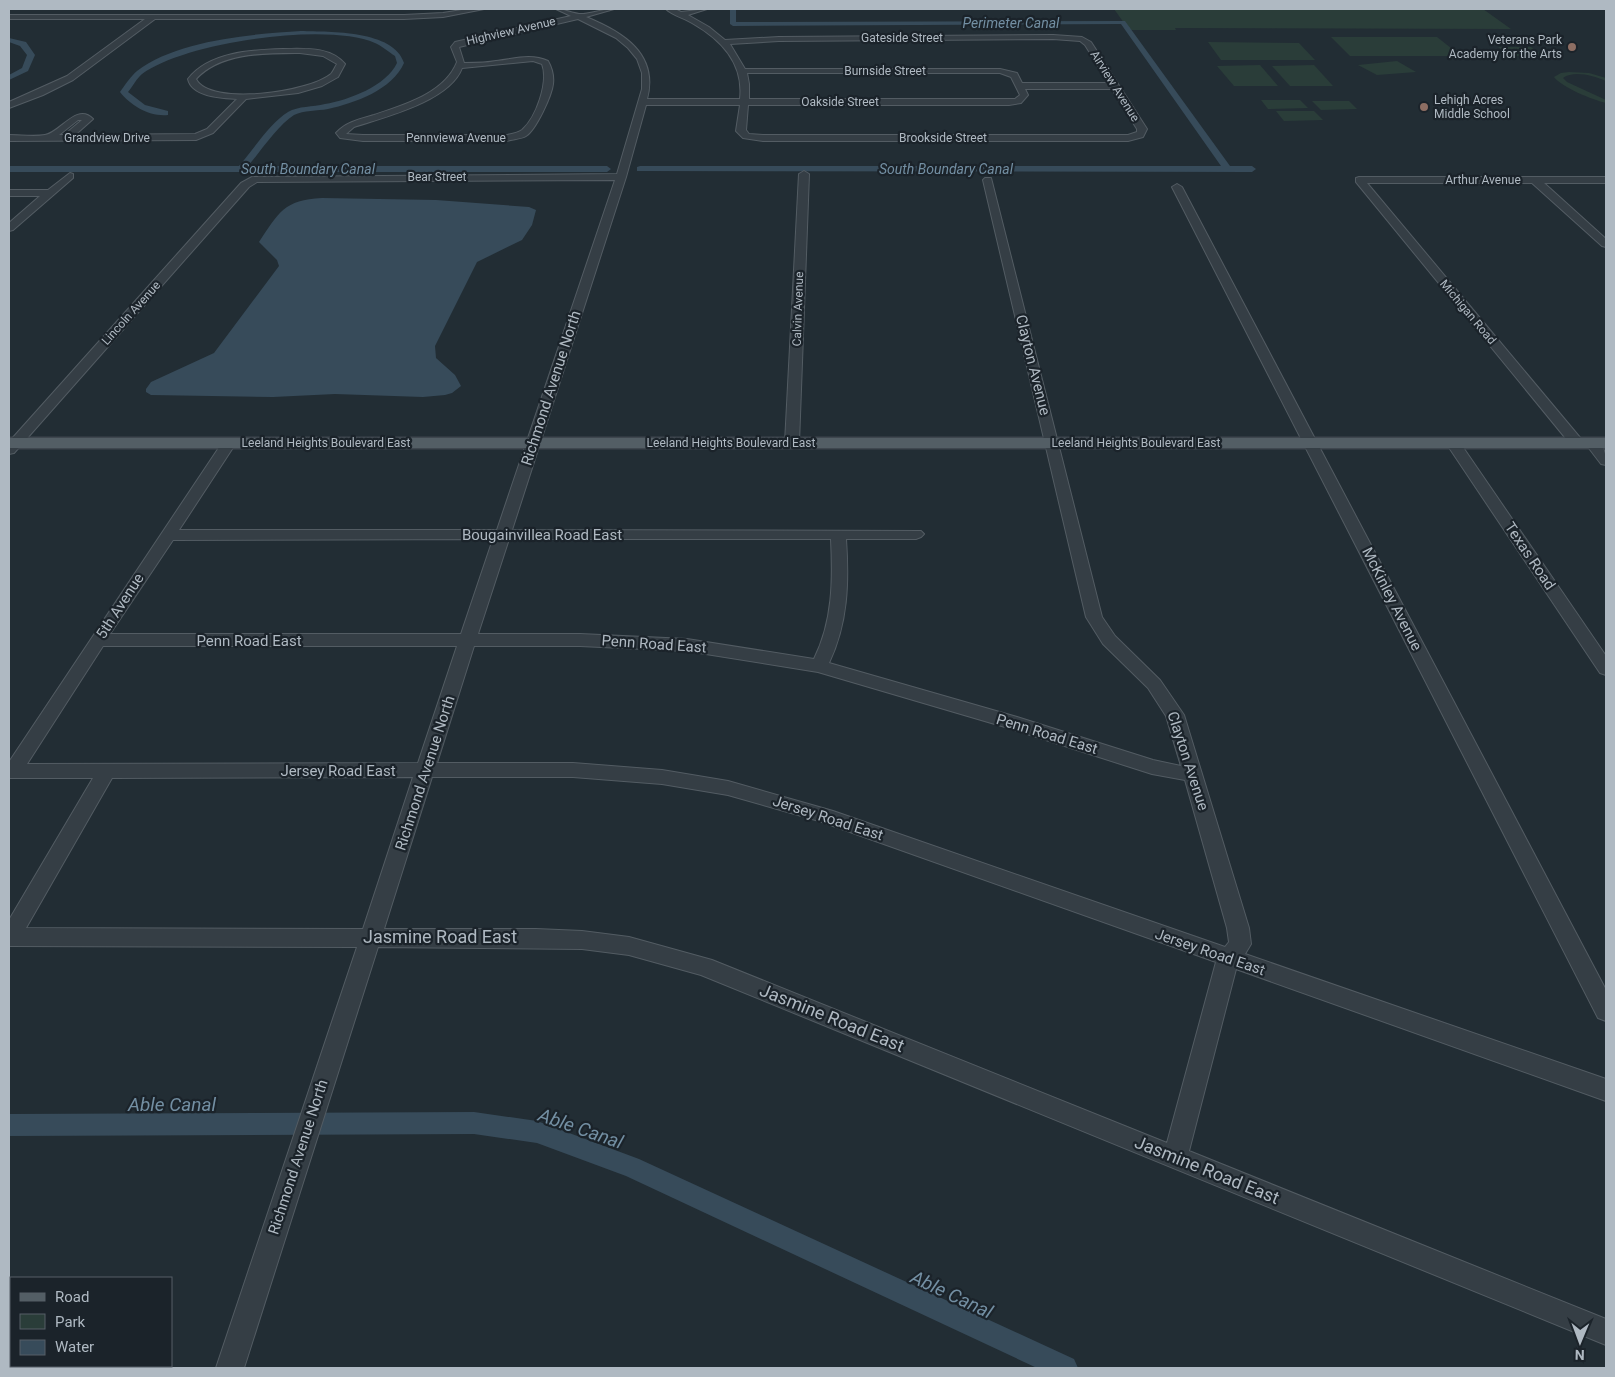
<svg xmlns="http://www.w3.org/2000/svg" width="1615" height="1377" font-family="Roboto,sans-serif">
<style>
.green{fill:#2a3d39}
.water{fill:#374b5a}
.lines{fill:none;stroke-linecap:round;stroke-linejoin:round}
.canal{fill:#374b5a;fill-rule:evenodd}
.minor-casing{stroke:#535c63;stroke-width:2}
.major-casing{stroke:#3f474f;stroke-width:3}
.minor{fill:#353e45;fill-rule:evenodd}
.major{fill:#535e65;fill-rule:evenodd}
.education-dot{fill:#8d6e63;stroke:#1b232a;stroke-width:2}
.labels{text-anchor:middle;stroke-width:4.5;stroke-linejoin:round;paint-order:stroke}
.far-street-label{font-size:12px;fill:#afb9c2;stroke:#1b232a}
.far-poi-label{font-size:12px;fill:#afb9c2;stroke:#1b232a;text-anchor:end}
.far-water-label{font-size:14px;font-style:italic;fill:#738fa3;stroke:#1b232a}
.street-label{font-size:15px;fill:#afb9c2;stroke:#1b232a}
.near-street-label{font-size:18px;fill:#afb9c2;stroke:#1b232a}
.near-water-label{font-size:19px;font-style:italic;fill:#738fa3;stroke:#1b232a}
</style>
<rect width="100%" height="100%" fill="#222d34"/>
<g class="green">
<polygon points="1114,9 1483,9 1511,29 1175,28 1176,30 1129,30"/>
<polygon points="1331,37 1437,37 1461,56 1350,56"/>
<polygon points="1208,42 1299,43 1315,60 1221,60"/>
<polygon points="1498,47 1531,47 1544,56 1511,56"/>
<polygon points="1397,61 1416,72 1377,75 1358,65"/>
<polygon points="1260,65 1278,86 1234,86 1217,66"/>
<polygon points="1314,65 1333,86 1290,86 1272,66"/>
<path d="M1569,72L1589,73L1606,78V81C1594,76 1574,70 1563,78L1567,82L1606,100V103C1593,100 1561,87 1554,77L1561,73Z"/>
<polygon points="1261,100 1300,100 1308,108 1268,109"/>
<polygon points="1312,101 1349,101 1357,109 1321,110"/>
<polygon points="1276,111 1314,111 1323,120 1284,121"/>
</g>
<path class="water" d="M322,198L436,200L529,207L536,210L532,225L522,240L477,262L435,346L436,358L455,375L461,386L452,393L445,395L423,397L335,394L273,397L151,395L146,392V389L151,382L214,353L279,266L277,260L259,242C279,212 284,200 322,198Z"/>
<g class="lines">
<g class="canal">
<polygon points="730,9 736,10 736,22 1125,21 1230,166 1252,166 1256,169 1252,172 637,171 637,167 640,166 1221,166 1121,24 733,26 730,24"/>
<path d="M301,31C330,32 394,30 404,63C392,90 355,103 328,109C317,111 304,110 294,115C278,125 260,152 248,166H607L611,169L607,172H9V166H239C253,150 270,123 288,112C298,106 313,107 325,104C349,100 386,86 397,63L395,56C389,52 382,46 375,43C327,22 185,42 142,74C137,78 133,86 128,92L145,105L168,111V115C150,117 131,106 120,92C125,85 131,76 137,71C177,40 253,34 301,31Z"/>
<polygon points="9,38 26,42 35,55 28,71 9,80 9,75 22,68 27,55 20,46 9,42"/>
<polygon points="474,1112 537,1121 639,1159 1074,1359 1078,1368 1037,1368 626,1176 537,1143 474,1134 9,1136 9,1114"/>
</g>
<g class="minor-casing">
<g id="minor">
<polygon points="468,9 484,9 443,17 404,19 155,19 73,80 43,95 9,108 9,102 67,76 145,19 9,19 9,15 404,15 443,13"/>
<path d="M556,9C564,9 571,13 579,14C587,15 603,9 614,9L586,17C623,32 659,54 647,99H740C744,64 722,40 692,23C684,18 672,15 666,9H675L681,12L707,9L688,15L709,27L725,40L779,37L1053,35L1082,37L1091,42L1147,129L1143,137L1128,141H763L743,138L736,131L740,105H646L626,177L512,530L921,531L924,534L921,537L916,539H846C849,582 848,623 829,663L1017,717L1153,760L1181,766L1166,716L1148,688L1103,644L1086,617L983,180L985,178H991L1102,617L1115,636L1160,680L1184,715L1249,928L1251,944L1245,954L1606,1079V1101L1236,969L1189,1151L1606,1319V1345L701,975L629,955L582,949L378,947L244,1368H216L357,947L9,946V920L93,778H9V762L224,440H234L236,443L179,530H497L615,180L257,182L249,187L14,453L9,454V442L241,183L252,177L617,174L642,89V73L637,59L628,48L616,38L578,19L459,47L464,63C475,63 486,63 496,61C514,59 531,53 548,61C552,68 554,76 553,84C552,95 536,130 526,136C521,139 513,139 507,141H363L340,138L336,133C346,122 360,119 374,115C404,105 445,93 457,62L451,47L455,42L571,16ZM1053,39L1080,41L1085,45L1109,83H1022L1017,73L1000,69H745L730,44L779,41ZM533,61L542,64C549,82 536,118 522,130C518,133 512,134 507,135H363L346,134L354,127C385,117 450,101 462,68ZM747,73H1000L1011,77L1020,95L1015,99H749V84ZM1025,89H1112L1137,129V132L1128,135H763L749,134L746,130L748,105H1009L1021,103L1028,95ZM493,539L461,634H110L173,540ZM509,539H831C833,580 833,621 814,659L687,639L580,634H478ZM103,646H457L418,763L27,764ZM474,646H580L687,651L818,672L1005,727L1152,774L1185,780L1227,928L1229,942L1225,947L833,811L728,781L662,770L573,763H437ZM413,777L363,929L26,928L112,778ZM432,777H573L662,784L728,795L819,821L1216,962L1167,1143L712,960L629,937L582,931L536,929H384Z"/>
<path d="M283,49C304,49 330,46 345,64L338,77L322,86L298,93L246,99L213,133L196,140L9,141V135C21,135 34,137 45,135C60,133 77,102 93,119L75,135L195,134L207,129L237,99C222,98 192,97 188,79C209,52 251,50 283,49ZM300,53L323,56L337,64C335,67 333,72 331,74C310,92 210,107 196,79C221,52 266,53 300,53ZM78,120H82L64,135H59Z"/>
<polygon points="804,171 809,174 799,443 792,447 785,443 799,174"/>
<polygon points="70,173 73,174 73,178 13,230 9,231 9,223 40,196 9,196 9,190 48,190"/>
<polygon points="1359,177 1606,177 1606,183 1544,183 1606,239 1606,247 1602,246 1532,183 1367,183 1582,440 1584,443 1582,446 1572,446 1356,182 1356,178"/>
<polygon points="1177,184 1182,187 1606,990 1606,1021 1598,1018 1172,187"/>
<polygon points="1453,439 1458,440 1606,656 1606,675 1600,673 1446,443"/>
<path d="M1592,439C1604,442 1606,454 1606,465L1601,464L1585,443Z"/>
</g>
</g>
<g class="major-casing">
<rect id="major" x="9" y="438" width="1597" height="10"/>
</g>
<use href="#minor" class="minor"/>
<use href="#major" class="major"/>
</g>
<g class="education-dot">
<circle cx="1572" cy="47" r="5"/>
<circle cx="1424" cy="107" r="5"/>
</g>
<g class="labels">
<g class="far-street-label">
<text transform="translate(511 31) rotate(-13)" y="4">Highview Avenue</text>
<text x="902" y="42">Gateside Street</text>
<text x="885" y="75">Burnside Street</text>
<text transform="translate(1115 86) rotate(58)" y="4">Airview Avenue</text>
<text x="840" y="106">Oakside Street</text>
<text x="107" y="142">Grandview Drive</text>
<text x="456" y="142">Pennviewa Avenue</text>
<text x="943" y="142">Brookside Street</text>
<text x="437" y="181">Bear Street</text>
<text x="1483" y="184">Arthur Avenue</text>
<text transform="translate(798 309) rotate(-88)" y="4">Calvin Avenue</text>
<text transform="translate(1468 312) rotate(50)" y="4">Michigan Road</text>
<text transform="translate(131 313) rotate(-48)" y="4">Lincoln Avenue</text>
<text x="326" y="447">Leeland Heights Boulevard East</text>
<text x="731" y="447">Leeland Heights Boulevard East</text>
<text x="1136" y="447">Leeland Heights Boulevard East</text>
</g>
<g class="far-poi-label">
<text x="1562" y="44">Veterans Park<tspan x="1562" dy="14">Academy for the Arts</tspan></text>
<text x="1434" y="104" text-anchor="start">Lehigh Acres<tspan x="1434" dy="14">Middle School</tspan></text>
</g>
<g class="far-water-label">
<text x="1011" y="28">Perimeter Canal</text>
<text x="308" y="174">South Boundary Canal</text>
<text x="946" y="174">South Boundary Canal</text>
</g>
<g class="street-label">
<text transform="translate(1033 365) rotate(76)" y="5">Clayton Avenue</text>
<text transform="translate(551 388) rotate(-72)" y="5">Richmond Avenue North</text>
<text x="542" y="540">Bougainvillea Road East</text>
<text transform="translate(1530 556) rotate(56)" y="5">Texas Road</text>
<text transform="translate(1392 599) rotate(63)" y="5">McKinley Avenue</text>
<text transform="translate(120 606) rotate(-57)" y="5">5th Avenue</text>
<text x="249" y="646">Penn Road East</text>
<text transform="translate(654 644) rotate(4)" y="5">Penn Road East</text>
<text transform="translate(1047 734) rotate(17)" y="5">Penn Road East</text>
<text transform="translate(1188 761) rotate(72)" y="5">Clayton Avenue</text>
<text x="338" y="776">Jersey Road East</text>
<text transform="translate(425 773) rotate(-72)" y="5">Richmond Avenue North</text>
<text transform="translate(828 818) rotate(18)" y="5">Jersey Road East</text>
<text transform="translate(1210 952) rotate(19)" y="5">Jersey Road East</text>
<text transform="translate(298 1157) rotate(-72)" y="5">Richmond Avenue North</text>
</g>
<g class="near-street-label">
<text x="440" y="943">Jasmine Road East</text>
<text transform="translate(832 1018) rotate(22)" y="6">Jasmine Road East</text>
<text transform="translate(1207 1170) rotate(22)" y="6">Jasmine Road East</text>
</g>
<g class="near-water-label">
<text x="172" y="1111">Able Canal</text>
<text transform="translate(581 1128) rotate(19)" y="7">Able Canal</text>
<text transform="translate(952 1294) rotate(25)" y="7">Able Canal</text>
</g>
</g>
<rect width="1615" height="1377" fill="none" stroke="#afb9c2" stroke-width="20"/>
<rect x="10" y="1277" width="162" height="90" fill="#1b232a" stroke="#565f67"/>
<rect x="20" y="1293" width="25" height="8" fill="#535e65" stroke="#565f67"/>
<text x="55" y="1302" font-size="15" fill="#afb9c2">Road</text>
<rect x="20" y="1314" width="25" height="15" fill="#2a3d39" stroke="#565f67"/>
<text x="55" y="1327" font-size="15" fill="#afb9c2">Park</text>
<rect x="20" y="1340" width="25" height="15" fill="#374b5a" stroke="#565f67"/>
<text x="55" y="1352" font-size="15" fill="#afb9c2">Water</text>
<g transform="translate(1580 1342) rotate(181)" stroke="#1b232a" stroke-width="4" paint-order="stroke">
<path d="M0-4L9 19L0 12L-9 19Z" fill="#afb9c2"/>
<text y="-8" font-size="14" font-weight="bold" text-anchor="middle" fill="#afb9c2">N</text>
</g>
</svg>
